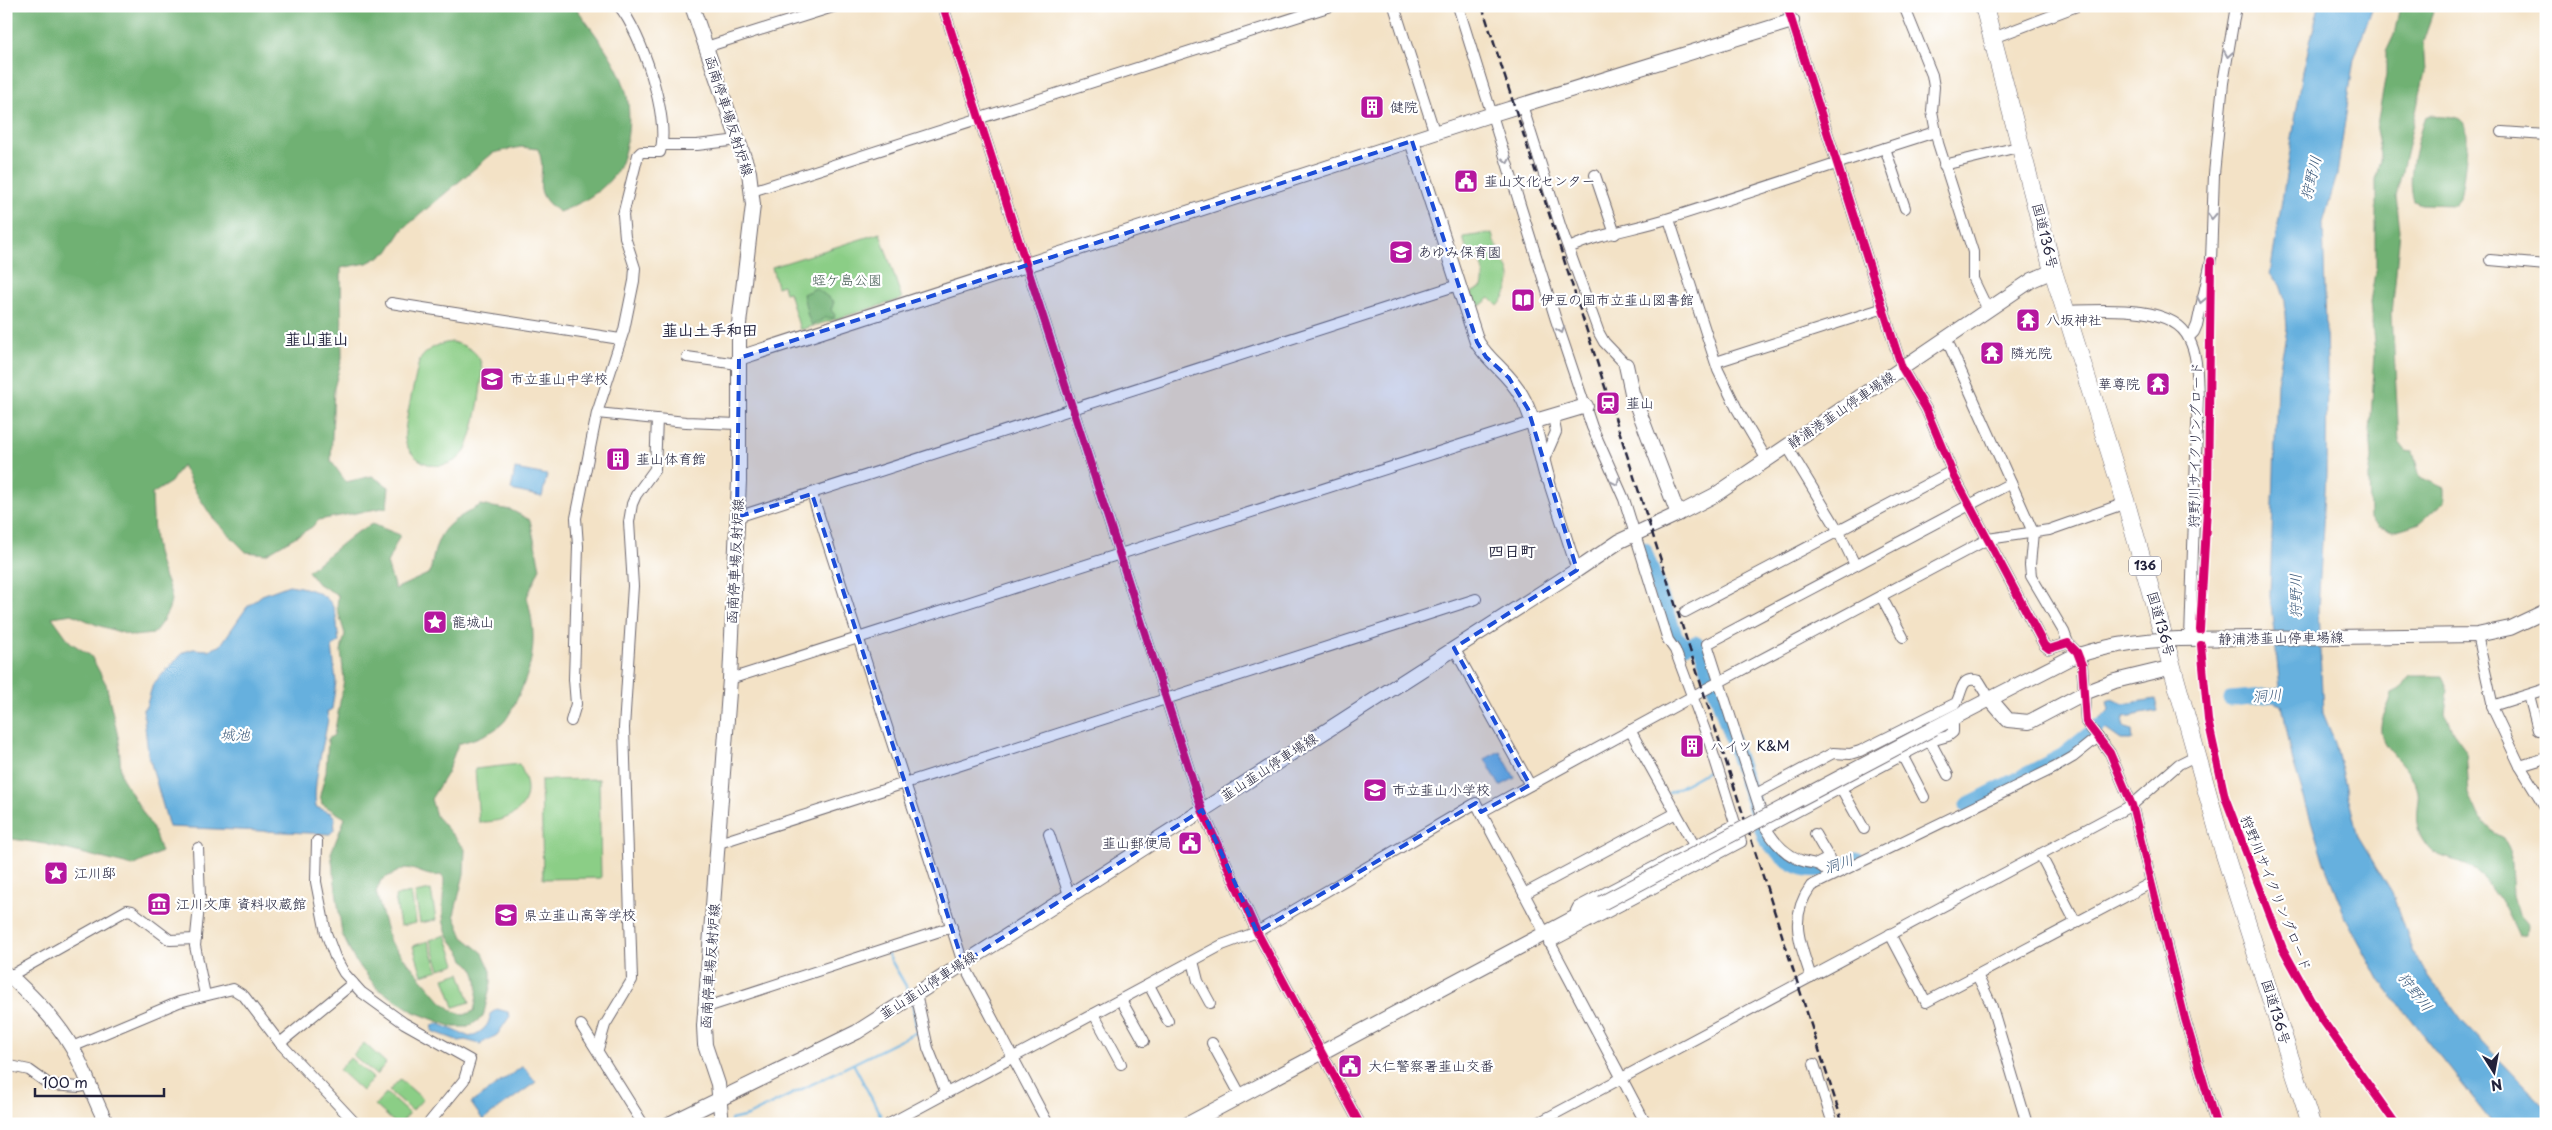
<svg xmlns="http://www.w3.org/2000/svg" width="2552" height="1130" font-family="'Playpen Sans','Klee One',sans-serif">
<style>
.green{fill:#8bce86;stroke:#567860}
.forest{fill:#70b173;stroke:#496a57;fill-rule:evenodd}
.water{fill:#66b0de;stroke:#44698c}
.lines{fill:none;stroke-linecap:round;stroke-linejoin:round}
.stream{stroke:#66b0de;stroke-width:2.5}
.river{stroke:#66b0de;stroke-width:15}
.street-casing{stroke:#6b656c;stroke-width:12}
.secondary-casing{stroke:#6b656c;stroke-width:16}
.highway-casing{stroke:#6b656c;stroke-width:19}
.street{stroke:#fff;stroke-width:10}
.secondary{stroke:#fff;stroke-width:14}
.highway{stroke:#fff;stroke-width:18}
.rail{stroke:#22223b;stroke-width:2.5;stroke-dasharray:8 4;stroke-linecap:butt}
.secondary-bridge-casing{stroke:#6b656c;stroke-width:16;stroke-linecap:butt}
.secondary-bridge{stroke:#fff;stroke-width:14}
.cycleway-casing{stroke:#fff;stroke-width:11}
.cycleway{stroke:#d6006c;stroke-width:8}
.oneway{stroke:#9c9ca7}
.marked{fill:#1d4ed8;fill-opacity:0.2;stroke:#1d4ed8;stroke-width:4;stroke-dasharray:10 6;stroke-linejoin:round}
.labels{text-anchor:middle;stroke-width:4.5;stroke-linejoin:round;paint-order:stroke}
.shield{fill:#fff;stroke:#646476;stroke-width:1}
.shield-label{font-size:12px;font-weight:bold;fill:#22223b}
.poi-label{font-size:14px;fill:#22223b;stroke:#fff;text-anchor:start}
.street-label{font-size:14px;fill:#22223b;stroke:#fff}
.park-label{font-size:14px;fill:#475e55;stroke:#fff}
.water-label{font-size:15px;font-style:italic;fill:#3d5b7c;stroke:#fff}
.quarter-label{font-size:16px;font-weight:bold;fill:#22223b;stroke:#fff}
</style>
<rect width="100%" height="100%" fill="#fff"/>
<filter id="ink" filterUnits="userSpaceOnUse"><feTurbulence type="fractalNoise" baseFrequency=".02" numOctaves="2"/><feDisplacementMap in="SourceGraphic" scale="10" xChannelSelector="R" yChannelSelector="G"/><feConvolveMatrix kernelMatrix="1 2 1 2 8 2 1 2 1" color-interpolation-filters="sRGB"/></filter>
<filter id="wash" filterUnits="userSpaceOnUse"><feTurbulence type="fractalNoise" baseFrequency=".0096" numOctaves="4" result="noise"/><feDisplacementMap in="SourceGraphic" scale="20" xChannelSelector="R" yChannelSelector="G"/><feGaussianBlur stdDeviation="1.12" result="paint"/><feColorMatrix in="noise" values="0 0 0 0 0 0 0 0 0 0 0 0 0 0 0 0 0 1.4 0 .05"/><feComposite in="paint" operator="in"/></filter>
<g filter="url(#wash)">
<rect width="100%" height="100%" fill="#f3e2c6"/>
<g class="green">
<polygon points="880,233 902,299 800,330 789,292 785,293 783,285 777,287 772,267"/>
<path d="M1492,233L1494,242L1501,252L1502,262C1517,272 1508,295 1498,306L1490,298L1480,306L1474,304L1471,293L1482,287C1485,277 1484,264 1478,256L1469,258L1463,237Z"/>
<path d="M452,342C464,345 477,350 481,363C485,378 473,444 462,455C455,463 441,467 431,465C419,462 407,452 405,439C403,428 416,376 419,361C428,348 437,344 452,342Z"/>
<path d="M519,764C540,801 517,823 479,822L475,769Z"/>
<polygon points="599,779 601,878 543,879 541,780"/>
<polygon points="431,890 436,920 420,923 415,893"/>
<polygon points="411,893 416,923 400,926 395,896"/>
<polygon points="446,935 456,964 440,969 430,940"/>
<polygon points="428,941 438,970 422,975 413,946"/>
<polygon points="460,973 470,1002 454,1007 444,978"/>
<polygon points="364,1043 386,1063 376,1075 353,1055"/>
<polygon points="350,1058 373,1078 362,1091 339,1070"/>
<polygon points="400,1079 423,1099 412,1111 389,1091"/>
<polygon points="386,1093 409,1114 400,1124 396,1124 375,1105"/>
</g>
<g class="forest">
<path d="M6,6H575C592,31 616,58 625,88C632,110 629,146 619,167C608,189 581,204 559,212C526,189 550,178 538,149L521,147L493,153L403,229L388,252L367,263L341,268L342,358L334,388L331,461L346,482L372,476L389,487L387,507L319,520L312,527L266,554L246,552L212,517L197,494L182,465L171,482L152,494C153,513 153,533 157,552C165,593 186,592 153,634L133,636L97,625L72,614L52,617L70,642L91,656L106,684L119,741L121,776L153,829L161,852L133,866L45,844L6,838Z"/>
<polygon points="2400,6 2435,6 2423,41 2425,72 2396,197 2400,230 2392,314 2399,442 2406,451 2413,452 2420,477 2444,488 2444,501 2420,523 2394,531 2378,527 2370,518 2369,476 2372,458 2370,433 2375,353 2370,302 2376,267 2376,180 2381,154 2376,130 2386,75 2386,52 2394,35"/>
<path d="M2430,115C2438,116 2458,115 2464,122C2472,134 2462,184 2460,199L2455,205L2421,204L2414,201C2406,179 2417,139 2425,117Z"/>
<polygon points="816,288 834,302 831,310 835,315 834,318 825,318 812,325 808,317 803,294"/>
<path d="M481,505L511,510L530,520L540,568L527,597C537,635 535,661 518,697C514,705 509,717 503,723C491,735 473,739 458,744L447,773L431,799L436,816L465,849L464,874L454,915L463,937L483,953L491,971V983L483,1017L468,1027H453L414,1012L377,988L354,959L342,934L331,853L345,818L322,804L320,795L326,772L328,739L334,735L344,680L341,651L345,634L337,608L338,595L318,584L308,571L354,534L372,524L400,535L387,563L395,589L430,573C438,530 442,526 481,505ZM405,868C419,869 427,878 441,875L444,879C444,898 439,919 449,937C454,946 461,950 464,960C482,971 478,993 474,1011L464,1015L453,1011L441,1001L390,942L376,892L381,880Z"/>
<path d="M2410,676H2442L2448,691L2445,713L2453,732L2466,750L2469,794L2480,818L2493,832L2504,838L2510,849L2513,896L2518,914L2527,924L2526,935L2518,936C2504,906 2492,878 2462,863C2453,859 2437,857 2430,849C2419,837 2415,825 2417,808C2417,804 2419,797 2418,793C2413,767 2384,753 2381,732C2379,718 2390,706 2392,693L2402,688Z"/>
</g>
<g class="water">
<polygon points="2319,6 2373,6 2354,59 2337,175 2323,223 2327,365 2326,475 2318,610 2323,713 2335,742 2358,837 2392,893 2413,953 2462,1021 2546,1108 2546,1124 2494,1124 2380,981 2345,916 2325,866 2293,762 2282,705 2267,700 2266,693 2280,688 2270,595 2277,383 2287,329 2285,300 2280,285 2270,274 2303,71"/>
<polygon points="515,469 547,475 542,497 511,490"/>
<path d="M289,585C303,587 327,592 333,607C338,617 337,631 339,642L332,646L336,682L332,709L327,712L328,719C324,744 312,784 316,807L331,813L335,818L334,830L330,834L169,827L148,753L143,709L146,707L153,684L184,652L193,649L208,650L220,646L247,607L262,595Z"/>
<polygon points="2112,699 2123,704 2155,699 2158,711 2124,717 2123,725 2125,728 2132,730 2133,740 2121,740 2104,728 2098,730 2086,742 2081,738 2109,710 2107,701"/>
<polygon points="1500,751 1515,778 1500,786 1485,759"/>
<path d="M497,1009L508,1012L510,1016L497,1035L480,1044L465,1040L459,1041L432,1031L433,1025L437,1023L470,1037C481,1032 490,1027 490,1014Z"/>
<polygon points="523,1066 536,1082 483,1120 471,1103"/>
</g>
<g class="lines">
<g class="stream">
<polyline points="1669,793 1712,769"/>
<polyline points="888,955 910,993"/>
<polyline points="854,1065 885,1124"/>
<polyline points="731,1120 748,1116 917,1032 912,1001"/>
</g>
<g class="river">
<path d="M1644,549L1676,637L1686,646L1695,643L1701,648L1765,838C1792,873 1817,878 1857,859"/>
<polyline points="2230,699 2286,694"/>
<polyline points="1967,805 2062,756 2099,726"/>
</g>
</g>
</g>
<g filter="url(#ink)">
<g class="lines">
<g class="street-casing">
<g id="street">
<polyline points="943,6 1202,810 1257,932 1360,1124"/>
<polyline points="1394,6 1435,134"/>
<polyline points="1458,6 1556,320 1592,427 1624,499 1668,640 1675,650 1710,744 1741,842 1549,943"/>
<polyline points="1787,6 1902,368 1926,409 1954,476 2044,645 2049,649 2068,643 2077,652 2082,665 2086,722 2110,753 2132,805 2185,1019 2216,1124"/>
<polyline points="1904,6 1932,75 1934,87 1932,111 1938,143 1973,252 1973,279 1988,310"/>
<polyline points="1993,38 2077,6"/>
<polyline points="706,47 836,6"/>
<polyline points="1522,105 1561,228 1599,333 1604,342 1626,365"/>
<polyline points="2502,132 2546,135"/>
<polyline points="662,145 697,145 738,140"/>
<polyline points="1885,148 1905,208"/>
<polyline points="1944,165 2022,146"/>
<polyline points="1595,175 1615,234"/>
<polyline points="752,191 1331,6"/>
<polyline points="1669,219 1718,370 1737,409 1767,460"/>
<path d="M1569,248C1601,233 1636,229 1670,218C1759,190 1846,160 1935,132"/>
<polyline points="2490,260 2546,265"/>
<polyline points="391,303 620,339"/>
<path d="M2066,311C2099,310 2173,303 2189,339C2198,356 2197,377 2198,396L2190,639"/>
<polyline points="2189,337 2194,332 2197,325 2211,261 2214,174 2223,83 2236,6"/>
<polyline points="1946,338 2033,532 2030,565 2031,576 2064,632 2068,643"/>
<polyline points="687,357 738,364"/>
<polyline points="1716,362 1884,308"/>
<polyline points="597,413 686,422 738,424"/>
<polyline points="1787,446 1838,530 1855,565"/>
<polyline points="1543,462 1556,432 1553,416"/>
<polyline points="1547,477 1577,570"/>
<polyline points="812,494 963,963 1048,1124"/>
<polyline points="737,517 1458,285"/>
<polyline points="1881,596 1903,637"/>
<polyline points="1685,612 1952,471"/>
<polyline points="2477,635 2494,711 2520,766 2546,808"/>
<polyline points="1454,648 1530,785"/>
<polyline points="730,679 1532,422"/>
<polyline points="2529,695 2538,730"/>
<polyline points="2492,706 2546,689"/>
<path d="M571,721L576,704L574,679L578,546L576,518L597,413L624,330L634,281L635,268L625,237L623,215L638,155L641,152H660C671,119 641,32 619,6"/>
<polyline points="1630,730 1695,847"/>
<polyline points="1930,741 1948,775"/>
<polyline points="1902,755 1924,797"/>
<polyline points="2520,766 2546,758"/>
<polyline points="1841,788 1864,829"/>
<path d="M1756,794L1833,753L1850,754L1860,751L1956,703C1963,692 1960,675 1979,681L1990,699"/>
<polyline points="1481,812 1719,682 1988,539 2049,530 2126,503"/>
<polyline points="1766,828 1927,742 1948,736 1953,732 1953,718"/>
<polyline points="1049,834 1069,895"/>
<polyline points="1815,834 1829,858 1819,863"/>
<polyline points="317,841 316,882 326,933 335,957 344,973 361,992 404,1023 470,1060 464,1080 428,1124"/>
<polyline points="719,843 1476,599"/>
<polyline points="198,848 200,896 195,946 205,995"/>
<polyline points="2040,854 2076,923"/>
<path d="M1831,875C1816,860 1817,866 1800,860C1785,854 1774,842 1766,828L1707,644L2011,483"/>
<polyline points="1524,894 1676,813"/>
<polyline points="1576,917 1576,911 1578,907 1736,824"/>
<polyline points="1890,934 1926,1002 2151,883"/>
<polyline points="1193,961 1198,981 1210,1003"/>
<polyline points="7,972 10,976 127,910 132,911 170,940 196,939"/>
<polyline points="1977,975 1991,1004 2027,1124"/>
<path d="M1811,977C1800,943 1788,918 1811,886L2054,768L2073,757L2098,737"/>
<polyline points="1149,985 1168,1021"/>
<polyline points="916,993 928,1048 946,1093"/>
<polyline points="1121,1000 1144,1041"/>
<polyline points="707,1007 952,927"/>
<polyline points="1094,1014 1121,1064"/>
<polyline points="581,1025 643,1124"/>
<polyline points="280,1043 353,983"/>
<polyline points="1212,1043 1241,1096"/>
<polyline points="72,1047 179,1002 233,989 244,996 280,1043 356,1124"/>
<polyline points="598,1049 605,1025 632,980 624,728 633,586 629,522 632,504 636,495 655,469 657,419"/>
<polyline points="1814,1064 1833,1124"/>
<polyline points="6,1065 29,1070 50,1085 80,1087 88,1085"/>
<polyline points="889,1124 1222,945 1257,932 1476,803 1646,1124"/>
<polyline points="1536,1124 2132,805 2179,764 2197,755"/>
</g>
</g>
<g class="secondary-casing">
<g id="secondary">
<polyline points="692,6 749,172 753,205 739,324 739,481 730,679 704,1026 705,1045 718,1084 722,1124"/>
<path d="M1412,141L1477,342C1489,362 1510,374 1521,395C1535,419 1539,450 1547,477"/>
<polyline points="739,358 1493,114 1792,21"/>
<polyline points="1532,422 1586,406"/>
<polyline points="1678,514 1715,495 2032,280 2053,271"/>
<polyline points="2179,639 2477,635 2510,628 2546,611"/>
<polyline points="2070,658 1990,699 2008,720 2029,722 2084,693 2115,681 2173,667"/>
<polyline points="1934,728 1990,699"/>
<path d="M10,976C33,997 56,1020 71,1046C86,1070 93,1099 107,1124"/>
<polyline points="669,1124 857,1032 1577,570 1620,541 1678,514 1632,393 1626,365"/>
<polyline points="1188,1124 1602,903"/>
</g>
</g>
<g class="highway-casing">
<polyline id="highway" points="1984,6 2053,271 2126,503 2224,852 2311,1124"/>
</g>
<use href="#street" class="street"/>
<use href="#secondary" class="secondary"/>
<use href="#highway" class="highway"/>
<polyline class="rail" points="1482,6 1843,1124"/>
<g class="secondary-bridge-casing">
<g id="secondary-bridge">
<path d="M2070,658C2106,645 2142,640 2179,639"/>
<polyline points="1602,903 1934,728"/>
</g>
</g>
<use href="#secondary-bridge" class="secondary-bridge"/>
<g class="cycleway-casing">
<g id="cycleway">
<polyline points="943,6 1202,810 1257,932 1360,1124"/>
<polyline points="1787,6 1902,368 1926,409 1954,476 2044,645 2049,649 2068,643 2077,652 2082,665 2086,722 2110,753 2132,805 2185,1019 2216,1124"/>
<polyline points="2200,630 2208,492 2211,261"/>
<polyline points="2201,645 2208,720 2225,797 2283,949 2321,1018 2396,1124"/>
</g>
</g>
<use href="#cycleway" class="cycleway"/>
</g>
<defs><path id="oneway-chevron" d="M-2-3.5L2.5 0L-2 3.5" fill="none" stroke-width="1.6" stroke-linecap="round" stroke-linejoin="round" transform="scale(1.25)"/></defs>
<g class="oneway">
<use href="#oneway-chevron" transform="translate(2228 54) rotate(99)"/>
<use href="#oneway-chevron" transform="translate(1507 160) rotate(79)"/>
<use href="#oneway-chevron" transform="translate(2212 216) rotate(93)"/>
<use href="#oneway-chevron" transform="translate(2201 300) rotate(101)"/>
<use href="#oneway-chevron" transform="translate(1561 330) rotate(70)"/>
<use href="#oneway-chevron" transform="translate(1616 482) rotate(65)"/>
</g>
</g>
<path class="marked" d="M1412,141L1477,342L1486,357L1509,378L1528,409L1577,570L1454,648L1530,785L1481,812L1476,803L1257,932L1202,810L963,963L812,494L737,517L739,358Z"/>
<defs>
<g id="building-square" transform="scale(1.25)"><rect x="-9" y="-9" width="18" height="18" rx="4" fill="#b5179e" stroke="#fff"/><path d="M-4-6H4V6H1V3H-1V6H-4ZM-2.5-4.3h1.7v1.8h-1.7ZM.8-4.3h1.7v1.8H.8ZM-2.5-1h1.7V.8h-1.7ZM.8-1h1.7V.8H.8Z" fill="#fff"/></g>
<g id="civic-square" transform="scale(1.25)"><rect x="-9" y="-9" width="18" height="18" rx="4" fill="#b5179e" stroke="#fff"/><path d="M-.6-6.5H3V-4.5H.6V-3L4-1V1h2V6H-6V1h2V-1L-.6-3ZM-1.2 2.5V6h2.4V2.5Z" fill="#fff"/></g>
<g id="school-square" transform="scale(1.25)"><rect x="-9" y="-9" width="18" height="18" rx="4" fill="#b5179e" stroke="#fff"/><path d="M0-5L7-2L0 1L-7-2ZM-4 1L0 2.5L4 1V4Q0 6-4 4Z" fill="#fff"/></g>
<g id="library-square" transform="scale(1.25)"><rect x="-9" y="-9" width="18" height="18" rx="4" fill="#b5179e" stroke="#fff"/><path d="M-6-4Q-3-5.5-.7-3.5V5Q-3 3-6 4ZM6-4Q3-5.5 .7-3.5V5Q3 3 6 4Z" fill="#fff"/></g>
<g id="temple-square" transform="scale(1.25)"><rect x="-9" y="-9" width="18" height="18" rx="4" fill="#b5179e" stroke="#fff"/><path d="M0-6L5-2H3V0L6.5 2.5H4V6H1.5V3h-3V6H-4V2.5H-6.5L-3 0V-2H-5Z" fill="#fff"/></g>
<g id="station-square" transform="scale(1.25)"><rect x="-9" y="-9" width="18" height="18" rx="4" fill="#b5179e" stroke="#fff"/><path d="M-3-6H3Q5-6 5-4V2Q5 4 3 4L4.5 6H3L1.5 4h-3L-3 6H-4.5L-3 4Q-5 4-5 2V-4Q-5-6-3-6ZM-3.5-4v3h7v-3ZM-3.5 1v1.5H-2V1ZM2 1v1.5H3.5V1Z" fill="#fff"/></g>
<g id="sight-square" transform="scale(1.25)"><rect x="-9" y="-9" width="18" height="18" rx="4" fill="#b5179e" stroke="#fff"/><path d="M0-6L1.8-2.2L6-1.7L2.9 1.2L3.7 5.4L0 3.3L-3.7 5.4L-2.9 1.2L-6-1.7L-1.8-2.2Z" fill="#fff"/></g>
<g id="museum-square" transform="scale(1.25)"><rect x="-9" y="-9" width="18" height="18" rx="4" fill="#b5179e" stroke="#fff"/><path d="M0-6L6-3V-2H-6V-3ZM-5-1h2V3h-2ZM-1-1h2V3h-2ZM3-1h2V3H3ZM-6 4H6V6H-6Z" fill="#fff"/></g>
</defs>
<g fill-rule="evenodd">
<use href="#building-square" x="1372" y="107"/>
<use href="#civic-square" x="1466" y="181"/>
<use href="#school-square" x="1401" y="252"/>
<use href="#library-square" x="1523" y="300"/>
<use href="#temple-square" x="2028" y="320"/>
<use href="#temple-square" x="1992" y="353"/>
<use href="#school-square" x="492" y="379"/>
<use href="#temple-square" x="2158" y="384"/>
<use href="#station-square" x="1608" y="403"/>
<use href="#building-square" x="618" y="459"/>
<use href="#sight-square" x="435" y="622"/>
<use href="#building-square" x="1692" y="746"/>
<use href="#school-square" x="1375" y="790"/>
<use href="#civic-square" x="1190" y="843"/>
<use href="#sight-square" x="56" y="873"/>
<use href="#museum-square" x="159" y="904"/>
<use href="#school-square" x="506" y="915"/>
<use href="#civic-square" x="1350" y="1066"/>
</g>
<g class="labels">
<rect class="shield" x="2129" y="556.5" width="32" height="19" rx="4"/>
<g class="shield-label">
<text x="2145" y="570">136</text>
</g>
<g class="poi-label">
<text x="1390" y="112">健院</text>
<text x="1484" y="186">韮山文化センター</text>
<text x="1418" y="257">あゆみ保育園</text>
<text x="1540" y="305">伊豆の国市立韮山図書館</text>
<text x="2046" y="325">八坂神社</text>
<text x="2010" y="358">隣光院</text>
<text x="510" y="384">市立韮山中学校</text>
<text x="2140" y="389" text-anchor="end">華尊院</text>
<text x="1626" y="408">韮山</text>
<text x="636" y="464">韮山体育館</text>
<text x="452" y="627">龍城山</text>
<text x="1710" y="751">ハイツ K&amp;M</text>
<text x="1392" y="795">市立韮山小学校</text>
<text x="1172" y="848" text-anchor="end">韮山郵便局</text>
<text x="74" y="878">江川邸</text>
<text x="176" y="909">江川文庫 資料収蔵館</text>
<text x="524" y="920">県立韮山高等学校</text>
<text x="1368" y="1071">大仁警察署韮山交番</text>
</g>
<g class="street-label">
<text transform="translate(729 116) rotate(72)" y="5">函南停車場反射炉線</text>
<text transform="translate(2045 236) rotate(76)" y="5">国道136号</text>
<text transform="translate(1841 410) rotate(-34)" y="5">静浦港韮山停車場線</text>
<text transform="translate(2195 445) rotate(-89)" y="5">狩野川サイクリングロード</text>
<text transform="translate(735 561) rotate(-87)" y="5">函南停車場反射炉線</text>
<text transform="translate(2161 624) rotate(74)" y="5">国道136号</text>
<text transform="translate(2281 638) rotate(-1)" y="5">静浦港韮山停車場線</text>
<text transform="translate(1269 767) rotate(-33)" y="5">韮山韮山停車場線</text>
<text transform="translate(2276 893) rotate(68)" y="5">狩野川サイクリングロード</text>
<text transform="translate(710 966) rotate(-86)" y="5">函南停車場反射炉線</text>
<text transform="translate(928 985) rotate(-33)" y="5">韮山韮山停車場線</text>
<text transform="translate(2276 1012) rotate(73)" y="5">国道136号</text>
</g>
<g class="park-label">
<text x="847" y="285">蛭ケ島公園</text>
</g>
<g class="water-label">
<text transform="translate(2311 178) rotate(-76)" y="5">狩野川</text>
<text transform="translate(2296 596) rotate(-90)" y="5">狩野川</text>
<text transform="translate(2267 696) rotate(-4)" y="5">洞川</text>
<text x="235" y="740">城池</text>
<text transform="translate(1839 864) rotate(-18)" y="5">洞川</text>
<text transform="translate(2415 992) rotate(52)" y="5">狩野川</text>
</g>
<g class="quarter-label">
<text x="710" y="336">韮山土手和田</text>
<text x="317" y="345">韮山韮山</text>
<text x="1512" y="557">四日町</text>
</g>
</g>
<rect width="2552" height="1130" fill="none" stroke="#fff" stroke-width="25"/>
<g transform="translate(2494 1072) rotate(169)" stroke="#ffffff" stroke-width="4" paint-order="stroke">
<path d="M0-4L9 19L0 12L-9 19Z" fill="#22223b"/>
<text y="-8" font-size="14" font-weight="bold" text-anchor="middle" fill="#22223b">N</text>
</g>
<path d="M35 1088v8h129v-8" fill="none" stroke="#22223b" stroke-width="2.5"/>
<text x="42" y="1088" font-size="15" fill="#22223b" stroke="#ffffff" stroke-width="4" paint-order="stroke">100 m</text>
</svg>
